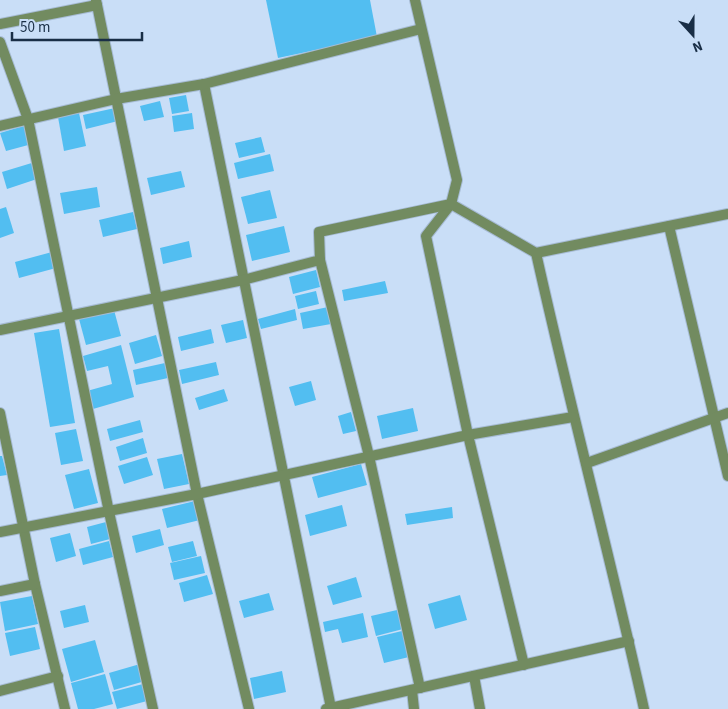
<svg xmlns="http://www.w3.org/2000/svg" width="728" height="709" font-family="'Source Sans 3',sans-serif">
<style>
.building{fill:#52bef1}
.lines{fill:none;stroke-linecap:round;stroke-linejoin:round}
.street-casing{stroke:#a6bbd4;stroke-width:12}
.street{stroke:#728b60;stroke-width:10}
</style>
<rect width="100%" height="100%" fill="#c9def7"/>
<g class="building">
<polygon points="266,0 370,0 377,37 278,58"/>
<polygon points="186,95 189,111 172,114 169,98"/>
<polygon points="160,101 164,117 144,121 140,106"/>
<polygon points="115,108 118,121 86,129 83,115"/>
<polygon points="79,113 86,146 64,151 58,117"/>
<polygon points="192,113 194,129 174,132 172,116"/>
<polygon points="27,125 32,144 6,151 0,133"/>
<polygon points="261,137 265,152 239,158 235,143"/>
<polygon points="270,154 274,171 238,179 234,163"/>
<polygon points="35,162 40,178 7,189 2,172"/>
<polygon points="181,171 185,187 151,195 147,178"/>
<polygon points="97,187 100,207 64,214 60,193"/>
<polygon points="270,190 277,218 248,224 241,197"/>
<polygon points="6,207 14,233 0,238 0,209"/>
<polygon points="133,212 137,229 103,237 99,220"/>
<polygon points="284,226 290,252 252,261 246,235"/>
<polygon points="189,241 192,257 163,264 160,248"/>
<polygon points="52,252 56,268 19,278 15,262"/>
<polygon points="316,270 320,287 293,294 289,277"/>
<polygon points="385,281 388,293 344,301 342,290"/>
<polygon points="316,291 319,304 298,309 295,296"/>
<polygon points="328,307 331,324 303,329 300,313"/>
<polygon points="295,309 297,320 261,329 258,319"/>
<polygon points="114,310 121,336 86,345 79,319"/>
<polygon points="243,320 247,338 226,343 221,325"/>
<polygon points="59,329 75,423 50,427 34,333"/>
<polygon points="211,329 214,343 181,351 178,337"/>
<polygon points="156,335 162,356 135,364 129,343"/>
<polygon points="121,345 134,397 93,409 87,391 112,384 108,366 87,371 83,356"/>
<polygon points="216,362 219,375 182,384 179,370"/>
<polygon points="165,363 168,378 136,385 133,370"/>
<polygon points="311,381 316,400 295,406 289,387"/>
<polygon points="224,389 228,401 199,410 195,398"/>
<polygon points="413,408 418,431 382,439 377,416"/>
<polygon points="351,412 356,431 343,434 338,416"/>
<polygon points="140,420 143,432 110,441 107,429"/>
<polygon points="76,429 83,461 61,465 55,433"/>
<polygon points="143,438 147,453 120,461 116,447"/>
<polygon points="182,454 189,484 164,489 157,459"/>
<polygon points="0,456 2,456 7,475 0,476"/>
<polygon points="147,457 153,475 124,484 118,466"/>
<polygon points="361,464 367,485 318,498 312,477"/>
<polygon points="89,469 98,503 74,509 65,475"/>
<polygon points="195,501 200,520 167,528 162,509"/>
<polygon points="342,505 347,526 310,536 305,515"/>
<polygon points="452,507 453,518 407,525 405,514"/>
<polygon points="106,522 110,539 91,544 87,527"/>
<polygon points="160,529 164,545 136,553 132,536"/>
<polygon points="70,533 76,556 56,562 50,538"/>
<polygon points="109,541 113,557 83,565 79,549"/>
<polygon points="193,541 197,556 172,562 168,547"/>
<polygon points="201,556 205,573 174,580 170,563"/>
<polygon points="207,575 213,594 184,602 179,583"/>
<polygon points="356,577 362,597 333,605 327,586"/>
<polygon points="269,593 274,610 244,618 239,601"/>
<polygon points="460,595 467,620 435,629 428,604"/>
<polygon points="32,596 38,624 5,631 0,602"/>
<polygon points="85,605 89,622 64,628 60,611"/>
<polygon points="397,610 403,629 376,636 371,616"/>
<polygon points="363,613 368,637 342,643 338,629 325,632 323,622"/>
<polygon points="35,627 40,649 10,656 5,633"/>
<polygon points="402,631 409,657 384,663 377,637"/>
<polygon points="95,640 104,672 71,682 62,649"/>
<polygon points="140,664 145,681 114,690 109,673"/>
<polygon points="282,671 286,692 254,699 250,678"/>
<polygon points="105,674 113,704 94,709 78,709 71,683"/>
<polygon points="143,684 147,701 117,709 112,692"/>
</g>
<g class="lines">
<g class="street-casing">
<g id="street">
<polyline points="96,0 197,494 249,709"/>
<polyline points="415,0 457,180 451,204 426,236 468,435 524,665"/>
<polyline points="0,24 97,5"/>
<polyline points="0,42 28,119 109,512 153,709"/>
<polyline points="204,84 331,708"/>
<polyline points="0,126 116,99 204,84 421,29"/>
<polyline points="669,226 728,476"/>
<path d="M536,253C570,406 610,556 644,709"/>
<polyline points="320,260 369,456 420,688"/>
<polyline points="0,330 243,280 320,260 319,232 451,204 536,253 728,214"/>
<polyline points="0,413 35,584 65,709"/>
<polyline points="587,463 728,413"/>
<polyline points="0,532 197,494 468,435 573,417"/>
<polyline points="0,591 35,584"/>
<polyline points="474,676 480,709"/>
<polyline points="412,690 414,709"/>
<polyline points="0,691 58,676"/>
<polyline points="326,709 629,641"/>
</g>
</g>
<use href="#street" class="street"/>
</g>
<g transform="translate(693 35) rotate(159)" stroke="#c9def7" stroke-width="4" paint-order="stroke">
<path d="M0-4L9 19L0 12L-9 19Z" fill="#192e46"/>
<text y="-8" font-size="14" font-weight="bold" text-anchor="middle" fill="#192e46">N</text>
</g>
<path d="M12 32v8h130v-8" fill="none" stroke="#192e46" stroke-width="2.5"/>
<text x="20" y="32" font-size="15" fill="#192e46" stroke="#c9def7" stroke-width="4" paint-order="stroke">50 m</text>
</svg>
